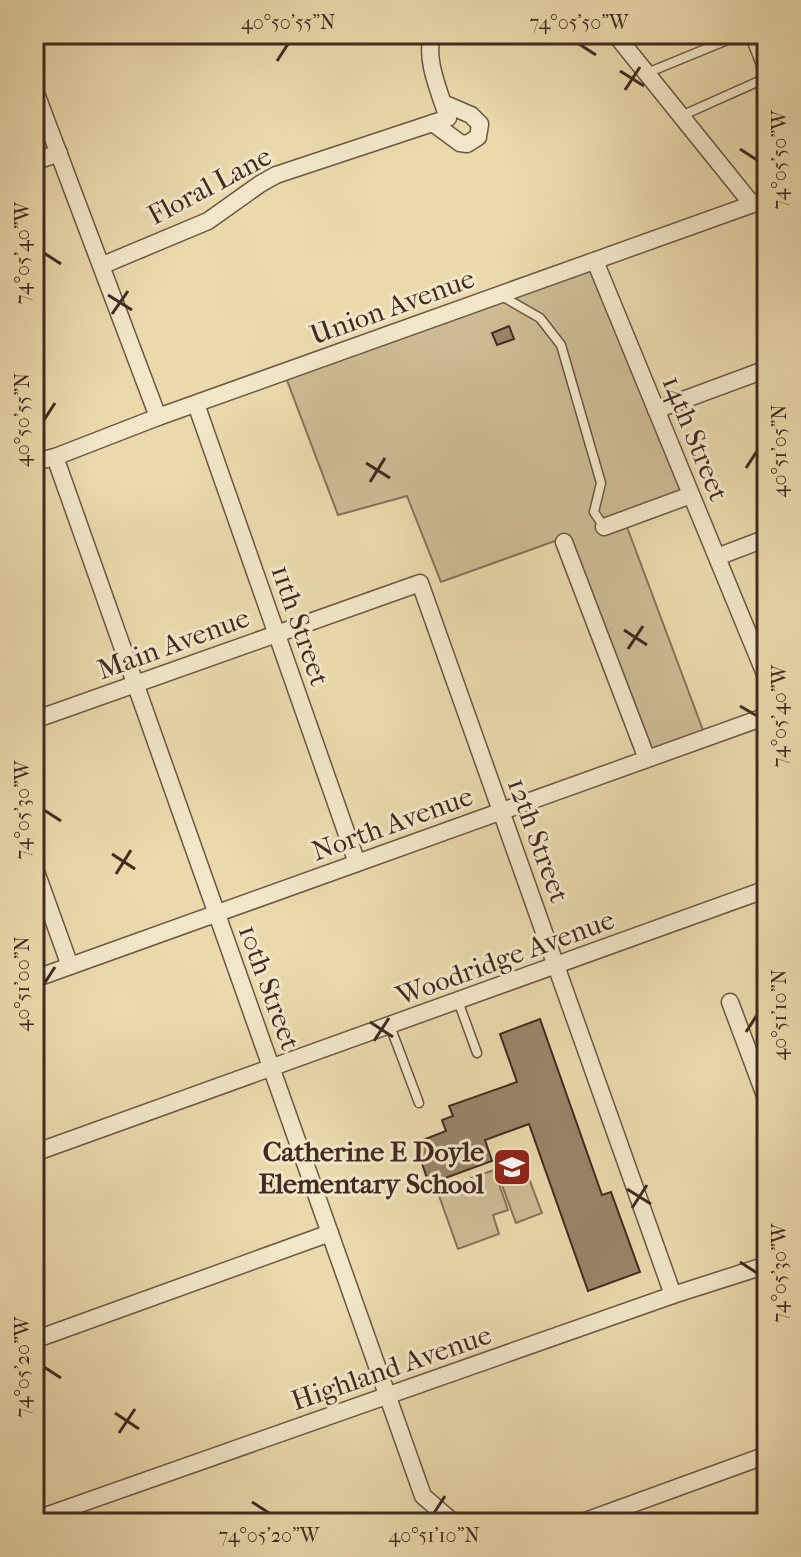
<svg xmlns="http://www.w3.org/2000/svg" width="801" height="1557" font-family="'IM FELL French Canon',serif">
<style>
.green{fill:#ccbb94;stroke:#86725b;stroke-width:2}
.building{fill:#988569;stroke:#412a22;stroke-width:2}
.lines{fill:none;stroke-linecap:round;stroke-linejoin:round}
.service-casing{stroke:#6b5644;stroke-width:11}
.minor-casing{stroke:#6b5644;stroke-width:19}
.service{stroke:#f1e6c8;stroke-width:8}
.minor{stroke:#f1e6c8;stroke-width:16}
.ticks{fill:none;stroke:#412a22;stroke-width:3}
.labels{text-anchor:middle;stroke-width:6;stroke-linejoin:round;paint-order:stroke}
.street-label{font-size:28px;fill:#412a22;stroke:#f1e6c8}
.poi-label{font-size:28px;font-weight:bold;fill:#412a22;stroke:#f1e6c8;text-anchor:end}
.neatline{fill:none;stroke:#412a22;stroke-width:3}
.ticks-label{font-size:20px;text-anchor:middle;fill:#412a22}
</style>
<rect width="100%" height="100%" fill="#e9d9ab"/>
<filter id="stains"><feTurbulence type="fractalNoise" baseFrequency=".0025" numOctaves="4"/><feColorMatrix values="0 0 0 0 .2 0 0 0 0 .09 0 0 0 0 .02 0 0 0 .5 -.17"/></filter>
<radialGradient id="worn" r=".72"><stop offset=".6" stop-color="#630" stop-opacity="0"/><stop offset="1" stop-color="#630" stop-opacity=".3"/></radialGradient>
<g class="green">
<polygon points="601,264 691,499 624,519 707,741 645,763 566,537 441,582 407,496 338,515 285,375"/>
<polygon points="525,1168 542,1213 516,1223 499,1177"/>
<polygon points="494,1170 508,1210 493,1215 499,1234 458,1249 437,1190"/>
</g>
<g class="building">
<polygon points="509,326 514,339 497,345 492,333"/>
<polygon points="540,1019 602,1195 611,1192 640,1272 588,1291 529,1124 485,1140 492,1161 429,1184 415,1143 446,1131 442,1120 453,1116 449,1106 517,1082 500,1034"/>
</g>
<g class="lines">
<g class="service-casing">
<g id="service">
<polyline points="647,73 742,34"/>
<polyline points="681,116 766,78 749,34"/>
<polyline points="500,295 540,318 561,345 601,483 594,512 604,527"/>
<polyline points="458,1001 477,1053"/>
<polyline points="390,1026 419,1103"/>
</g>
</g>
<g class="minor-casing">
<g id="minor">
<polyline points="615,34 752,204"/>
<polyline points="34,88 158,417"/>
<polyline points="433,123 460,143 467,144 478,137 480,124 471,115 443,103"/>
<polyline points="34,162 59,153"/>
<polyline points="595,261 767,679"/>
<path d="M103,265L208,221L260,184L276,175L448,118C441,96 422,54 434,34"/>
<polyline points="196,404 357,863"/>
<polyline points="656,410 767,369"/>
<polyline points="55,457 423,1496 454,1523"/>
<polyline points="34,462 55,457 158,417 767,199"/>
<polyline points="604,527 691,495"/>
<polyline points="564,542 647,759"/>
<polyline points="717,557 767,538"/>
<polyline points="34,720 420,583 673,1295"/>
<polyline points="34,866 70,966"/>
<polyline points="34,979 767,716"/>
<polyline points="730,1002 767,1101"/>
<polyline points="34,1153 767,889"/>
<polyline points="34,1340 330,1233"/>
<polyline points="34,1520 673,1295 767,1265"/>
<polyline points="580,1523 767,1455"/>
</g>
</g>
<use href="#service" class="service"/>
<use href="#minor" class="minor"/>
</g>
<path class="ticks" d="M579,44L596,55M277,61L288,44M620,71L644,86M625,90L640,67M740,149L757,160M44,253L61,264M108,295L132,310M112,314L128,291M44,420L55,403M366,463L390,478M746,468L757,451M370,482L385,458M624,630L647,645M628,649L643,626M740,706L757,716M44,810L61,821M112,854L135,869M116,874L131,850M44,984L55,967M370,1022L393,1037M746,1032L757,1015M374,1041L389,1018M627,1189L651,1204M632,1208L647,1185M740,1262L757,1273M44,1367L61,1378M115,1413L139,1429M119,1433L135,1409M252,1502L269,1513M434,1513L445,1496"/>
<defs>
<g id="school-square" transform="scale(2)"><rect x="-9" y="-9" width="18" height="18" rx="4" fill="#8f2418" stroke="#f1e6c8"/><path d="M0-5L7-2L0 1L-7-2ZM-4 1L0 2.5L4 1V4Q0 6-4 4Z" fill="#fff"/></g>
</defs>
<g fill-rule="evenodd">
<use href="#school-square" x="512" y="1167"/>
</g>
<g class="labels">
<g class="street-label">
<text transform="translate(209 185) rotate(-28)" y="10">Floral Lane</text>
<text transform="translate(392 306) rotate(-20)" y="10">Union Avenue</text>
<text transform="translate(696 438) rotate(68)" y="10">14th Street</text>
<text transform="translate(301 625) rotate(71)" y="10">11th Street</text>
<text transform="translate(173 643) rotate(-20)" y="10">Main Avenue</text>
<text transform="translate(392 823) rotate(-20)" y="10">North Avenue</text>
<text transform="translate(539 840) rotate(70)" y="10">12th Street</text>
<text transform="translate(505 957) rotate(-20)" y="10">Woodridge Avenue</text>
<text transform="translate(270 987) rotate(70)" y="10">10th Street</text>
<text transform="translate(391 1367) rotate(-19)" y="10">Highland Avenue</text>
</g>
<g class="poi-label">
<text x="484" y="1161">Catherine E Doyle<tspan x="484" dy="32">Elementary School</tspan></text>
</g>
</g>
<rect width="801" height="1557" fill="none" stroke="#e9d9ab" stroke-width="88"/>
<rect x="44" y="44" width="713" height="1469" class="neatline"/>
<g class="ticks-label">
<text x="288" y="29">40°50'55"N</text>
<text x="579" y="29">74°05'50"W</text>
<text transform="translate(779 160) rotate(-90)" y="7">74°05'50"W</text>
<text transform="translate(22 253) rotate(-90)" y="7">74°05'40"W</text>
<text transform="translate(22 420) rotate(-90)" y="7">40°50'55"N</text>
<text transform="translate(779 451) rotate(-90)" y="7">40°51'05"N</text>
<text transform="translate(779 716) rotate(-90)" y="7">74°05'40"W</text>
<text transform="translate(22 810) rotate(-90)" y="7">74°05'30"W</text>
<text transform="translate(22 984) rotate(-90)" y="7">40°51'00"N</text>
<text transform="translate(779 1015) rotate(-90)" y="7">40°51'10"N</text>
<text transform="translate(779 1273) rotate(-90)" y="7">74°05'30"W</text>
<text transform="translate(22 1367) rotate(-90)" y="7">74°05'20"W</text>
<text x="269" y="1542">74°05'20"W</text>
<text x="434" y="1542">40°51'10"N</text>
</g>
<rect width="100%" height="100%" filter="url(#stains)"/>
<rect width="100%" height="100%" fill="url(#worn)"/>
</svg>
